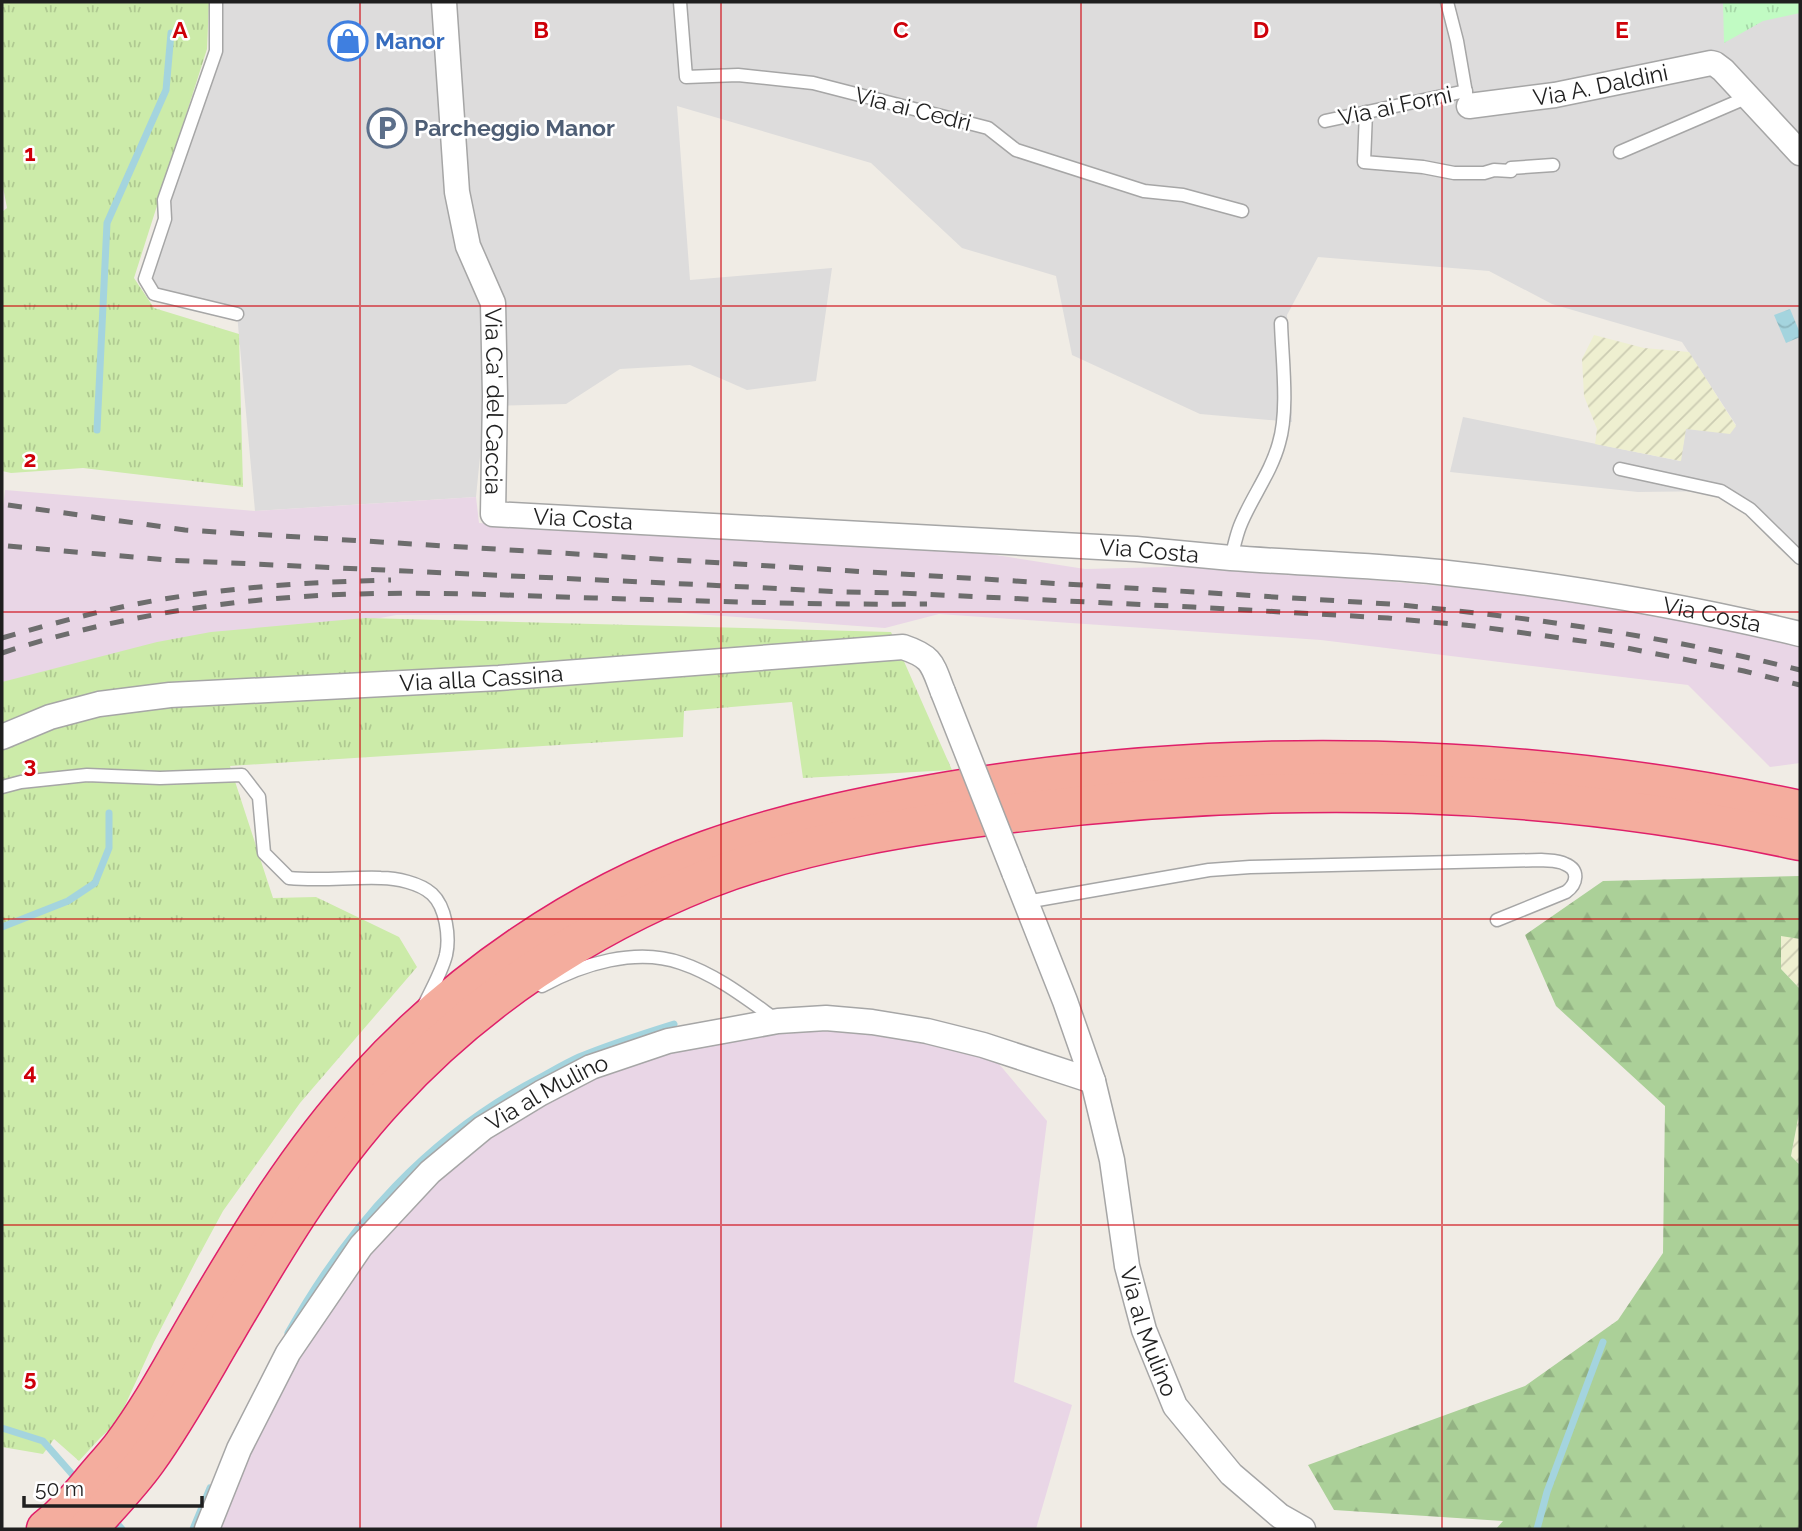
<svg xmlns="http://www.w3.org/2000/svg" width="1802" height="1531" font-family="Raleway,sans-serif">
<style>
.residential{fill:#dddcdc}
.industrial{fill:#e9d6e6}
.farmland{fill:url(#farmland-furrows)}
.grass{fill:url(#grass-tufts)}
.forest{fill:url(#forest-firs)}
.park{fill:url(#park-tufts)}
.water{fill:url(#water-waves)}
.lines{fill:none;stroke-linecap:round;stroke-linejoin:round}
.stream{stroke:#a4d4de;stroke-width:7}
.service-casing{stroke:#a6a6a6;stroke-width:15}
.minor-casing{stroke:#a6a6a6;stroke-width:27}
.trunk-casing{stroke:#df206a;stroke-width:41}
.service{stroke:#fff;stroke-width:12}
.minor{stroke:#fff;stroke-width:24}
.trunk{stroke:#f4ad9e;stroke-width:38}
.rail{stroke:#6d6d6d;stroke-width:5;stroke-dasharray:14 14;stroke-linecap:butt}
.minor-bridge-casing{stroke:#a6a6a6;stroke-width:27;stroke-linecap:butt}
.minor-bridge{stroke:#fff;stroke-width:24}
.grid{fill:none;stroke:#ce0009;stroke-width:2;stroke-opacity:0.55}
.labels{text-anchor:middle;stroke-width:5;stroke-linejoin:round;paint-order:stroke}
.shop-label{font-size:23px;font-weight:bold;fill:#366cbe;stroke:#fff;text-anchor:start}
.street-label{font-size:23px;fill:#1f1f1f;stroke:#fff}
.service-label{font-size:23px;font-weight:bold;fill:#4e5e75;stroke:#fff;text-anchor:start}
.grid-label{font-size:23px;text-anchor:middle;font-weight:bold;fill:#ce0009;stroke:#fff;stroke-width:5;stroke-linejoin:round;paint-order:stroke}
</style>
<defs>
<pattern id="farmland-furrows" width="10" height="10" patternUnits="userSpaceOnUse" patternTransform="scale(1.75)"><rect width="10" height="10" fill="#eeefd0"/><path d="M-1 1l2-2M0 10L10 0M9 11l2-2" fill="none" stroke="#ccccb2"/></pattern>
<pattern id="grass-tufts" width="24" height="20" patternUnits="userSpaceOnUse" patternTransform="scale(1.75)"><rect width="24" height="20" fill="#cceba9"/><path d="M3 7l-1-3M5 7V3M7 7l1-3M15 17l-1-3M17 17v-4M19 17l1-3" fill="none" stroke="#afc991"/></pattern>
<pattern id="forest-firs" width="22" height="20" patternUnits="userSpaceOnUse" patternTransform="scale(1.75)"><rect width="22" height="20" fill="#abd098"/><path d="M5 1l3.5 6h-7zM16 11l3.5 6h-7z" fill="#93b283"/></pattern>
<pattern id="park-tufts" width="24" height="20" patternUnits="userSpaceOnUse" patternTransform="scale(1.75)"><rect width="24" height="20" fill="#c1fbc3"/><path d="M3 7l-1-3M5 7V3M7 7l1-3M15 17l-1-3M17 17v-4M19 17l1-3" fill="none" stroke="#a5d7a7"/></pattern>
<pattern id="water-waves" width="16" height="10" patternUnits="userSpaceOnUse" patternTransform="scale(1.75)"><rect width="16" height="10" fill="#a4d4de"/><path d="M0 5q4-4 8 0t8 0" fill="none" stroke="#8db6be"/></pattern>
</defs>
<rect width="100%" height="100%" fill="#f0ece5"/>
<polygon class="residential" points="216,2 1800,2 1800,558 1721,491 1638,492 1450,472 1463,417 1680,461 1686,429 1736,425 1682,342 1552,304 1489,271 1318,257 1287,315 1292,422 1200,414 1072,355 1056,276 962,248 871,163 677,106 690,280 832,268 816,381 747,390 690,365 620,369 566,404 485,406 476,497 255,511 237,314 154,294 145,279 164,200 216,51"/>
<g class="industrial">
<polygon points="5,490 255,511 476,497 479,523 977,552 1085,569 1208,566 1604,600 1800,645 1800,763 1770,767 1688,685 1321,640 939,614 885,628 682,613 396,615 160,660 2,715 2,517"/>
<polygon points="778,1021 983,1045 1047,1121 1014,1382 1072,1405 1036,1529 207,1529 288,1353 430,1172 591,1067"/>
</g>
<g class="farmland">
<polygon points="1594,335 1644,348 1689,352 1736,426 1730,434 1686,429 1681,461 1595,444 1597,429 1584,396 1582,359"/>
<polygon points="1781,935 1800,939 1800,989 1781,969"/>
<polygon points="1800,1108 1800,1165 1791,1156"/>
</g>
<g class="grass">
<polygon points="2,2 209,2 207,49 134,278 154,308 239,334 243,487 83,468 11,473 2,471 2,212 7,208 2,182"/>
<polygon points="365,618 891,632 952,770 803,778 792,702 684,711 683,737 230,766 273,898 316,897 399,937 417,967 300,1103 223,1211 197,1259 154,1342 117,1423 100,1438 79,1461 54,1439 43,1454 2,1447 2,682 157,642 211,632"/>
</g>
<polygon class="forest" points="1800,876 1800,939 1781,936 1781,969 1800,989 1800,1108 1791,1156 1800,1165 1800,1529 1496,1529 1503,1521 1334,1510 1308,1465 1525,1386 1618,1320 1663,1253 1665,1106 1556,1006 1525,935 1603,881"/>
<polygon class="park" points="1723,2 1800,2 1800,13 1763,21 1724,43"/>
<polygon class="water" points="1790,309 1800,333 1800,337 1786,343 1774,315"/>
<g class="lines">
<g class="stream">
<polyline points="97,430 107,223 166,90 171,33"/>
<polyline points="2,927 68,901 95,883 109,848 109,813"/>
<path d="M288,1333C349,1224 429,1135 541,1077C554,1070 566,1063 579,1057C610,1044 642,1034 674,1024"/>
<polyline points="2,1428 43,1441 79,1482"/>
<polyline points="113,1519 122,1529"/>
<polyline points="193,1529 210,1488"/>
<polyline points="1537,1529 1547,1492 1603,1342"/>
</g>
<g class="service-casing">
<g id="service">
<polyline points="216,2 216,51 164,200 165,219 145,279 154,294 237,314"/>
<polyline points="680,2 686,77 738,75 813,83 988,128 1016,150 1144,191 1183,195 1242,211"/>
<polyline points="1447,2 1457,41 1467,99"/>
<polyline points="1366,112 1364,162 1423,167 1454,173 1484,173 1494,170 1511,171 1511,168 1553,165"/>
<polyline points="1325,121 1466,91"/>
<polyline points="1620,152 1748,97"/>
<polyline points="1620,469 1721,491 1750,509 1800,558"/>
<path d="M1231,558C1234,547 1236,536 1240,526C1251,498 1271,473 1279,443C1289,410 1282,358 1281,323"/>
<path d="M2,787L21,782L87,775L160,778L242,775L259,797L264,853L289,878C320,881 350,877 381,878C396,878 420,883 432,894C446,907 450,937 446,955C442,971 431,991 424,1005"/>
<path d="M1026,902L1209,870L1250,867L1541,860C1549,861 1558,860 1565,864C1580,870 1577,884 1566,892L1497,920"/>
<path d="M542,986C582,964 636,947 681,963C717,975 747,999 778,1021"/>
</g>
</g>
<g class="minor-casing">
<g id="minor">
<path id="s1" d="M444,2L457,192L468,246L493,303L495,396L493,514L1136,549C1168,552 1200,555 1231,558C1300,563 1370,565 1439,572C1560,585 1681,605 1800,634"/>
<path id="s2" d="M1469,106L1555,95L1711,63L1715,64L1723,70L1800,153"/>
<path id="s3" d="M2,737L50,717L99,704L170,695L499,678L903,647C933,657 932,664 943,692"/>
<path id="s4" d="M1014,872L1065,1001L1093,1081L1112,1160L1127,1266L1144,1330L1175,1406L1231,1474L1280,1516L1303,1529"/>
<path id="s5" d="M207,1529L239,1449L288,1353L361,1246L430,1172L483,1128L541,1093L591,1067L668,1041L778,1021L826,1018L872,1022L927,1031L983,1045L1093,1081"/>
</g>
</g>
<g class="trunk-casing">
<g id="trunk">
<path d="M46,1529C66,1514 80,1496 96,1477C105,1466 115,1456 123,1445C152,1406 175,1362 199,1321C249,1236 299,1153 365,1081C458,979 577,897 707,850C786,822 868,805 950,791C1229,744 1524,751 1800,810"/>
<path d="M88,1529C108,1506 130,1484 147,1460C175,1421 198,1379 222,1338C271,1254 321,1168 388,1096C475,1001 585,928 705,880C803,842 917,824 1022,812C1279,781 1546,785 1800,841"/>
</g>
</g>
<use href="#service" class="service"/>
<use href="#minor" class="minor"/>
<use href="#trunk" class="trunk"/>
<g class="rail">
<path d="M8,505L185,530L1390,604C1528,617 1666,636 1800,670"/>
<polyline points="8,546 167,560 708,585 843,592 900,593 1193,607 1388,618 1474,626 1611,645 1744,671 1800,685"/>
<path d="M2,638C44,626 87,614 131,605C217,588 304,582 391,580"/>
<path d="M2,653C105,619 221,600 329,595C417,591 506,595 594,598C705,601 816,605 927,604"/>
</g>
<g class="minor-bridge-casing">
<polyline id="minor-bridge" points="943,692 1014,872"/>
</g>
<use href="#minor-bridge" class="minor-bridge"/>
</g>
<path class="grid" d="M360,2V1529M721,2V1529M1081,2V1529M1442,2V1529M2,306H1800M2,612H1800M2,919H1800M2,1225H1800"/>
<defs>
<g id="shop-ring" transform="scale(2.0125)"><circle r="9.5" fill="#fff" stroke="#3f7fe0" stroke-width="1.5"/><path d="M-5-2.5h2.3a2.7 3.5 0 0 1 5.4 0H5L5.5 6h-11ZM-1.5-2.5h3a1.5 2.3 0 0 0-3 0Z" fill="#3f7fe0"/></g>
<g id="parking-ring" transform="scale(2.0125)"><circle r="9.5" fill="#fff" stroke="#5c6f8a" stroke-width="1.5"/><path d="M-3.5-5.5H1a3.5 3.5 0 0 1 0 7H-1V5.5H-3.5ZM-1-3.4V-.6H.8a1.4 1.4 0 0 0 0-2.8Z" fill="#5c6f8a"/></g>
</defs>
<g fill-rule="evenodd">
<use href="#shop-ring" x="348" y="41"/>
<use href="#parking-ring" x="387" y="128"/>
</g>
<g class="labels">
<g class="shop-label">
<text x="375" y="49">Manor</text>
</g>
<g class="street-label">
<text dy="8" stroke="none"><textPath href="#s2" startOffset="133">Via A. Daldini</textPath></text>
<text transform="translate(1395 106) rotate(-12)" y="8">Via ai Forni</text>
<text transform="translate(913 109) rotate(14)" y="8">Via ai Cedri</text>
<text dy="8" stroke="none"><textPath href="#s1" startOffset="406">Via Ca' del Caccia</textPath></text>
<text dy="8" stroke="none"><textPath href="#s1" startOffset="609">Via Costa</textPath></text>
<text dy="8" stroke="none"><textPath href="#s1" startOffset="1176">Via Costa</textPath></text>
<text dy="8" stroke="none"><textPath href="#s1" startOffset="1743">Via Costa</textPath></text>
<text dy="8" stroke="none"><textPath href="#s3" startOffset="486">Via alla Cassina</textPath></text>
<text dy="8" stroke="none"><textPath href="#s5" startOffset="567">Via al Mulino</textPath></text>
<text dy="8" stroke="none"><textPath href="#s4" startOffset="481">Via al Mulino</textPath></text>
</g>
<g class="service-label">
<text x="414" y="136">Parcheggio Manor</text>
</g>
</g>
<g class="grid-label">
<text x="180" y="38">A</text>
<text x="541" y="38">B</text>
<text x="901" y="38">C</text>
<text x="1261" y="38">D</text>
<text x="1622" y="38">E</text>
<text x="30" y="161">1</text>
<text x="30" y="467">2</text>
<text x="30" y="773">3</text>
<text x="30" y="1080">4</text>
<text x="30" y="1386">5</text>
</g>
<rect width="1802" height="1531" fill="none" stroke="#1f1f1f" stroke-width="7"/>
<path d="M24 1496v10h178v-10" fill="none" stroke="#1f1f1f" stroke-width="3.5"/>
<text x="35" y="1496" font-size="21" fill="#1f1f1f" stroke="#ffffff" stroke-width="5" paint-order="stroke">50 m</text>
</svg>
